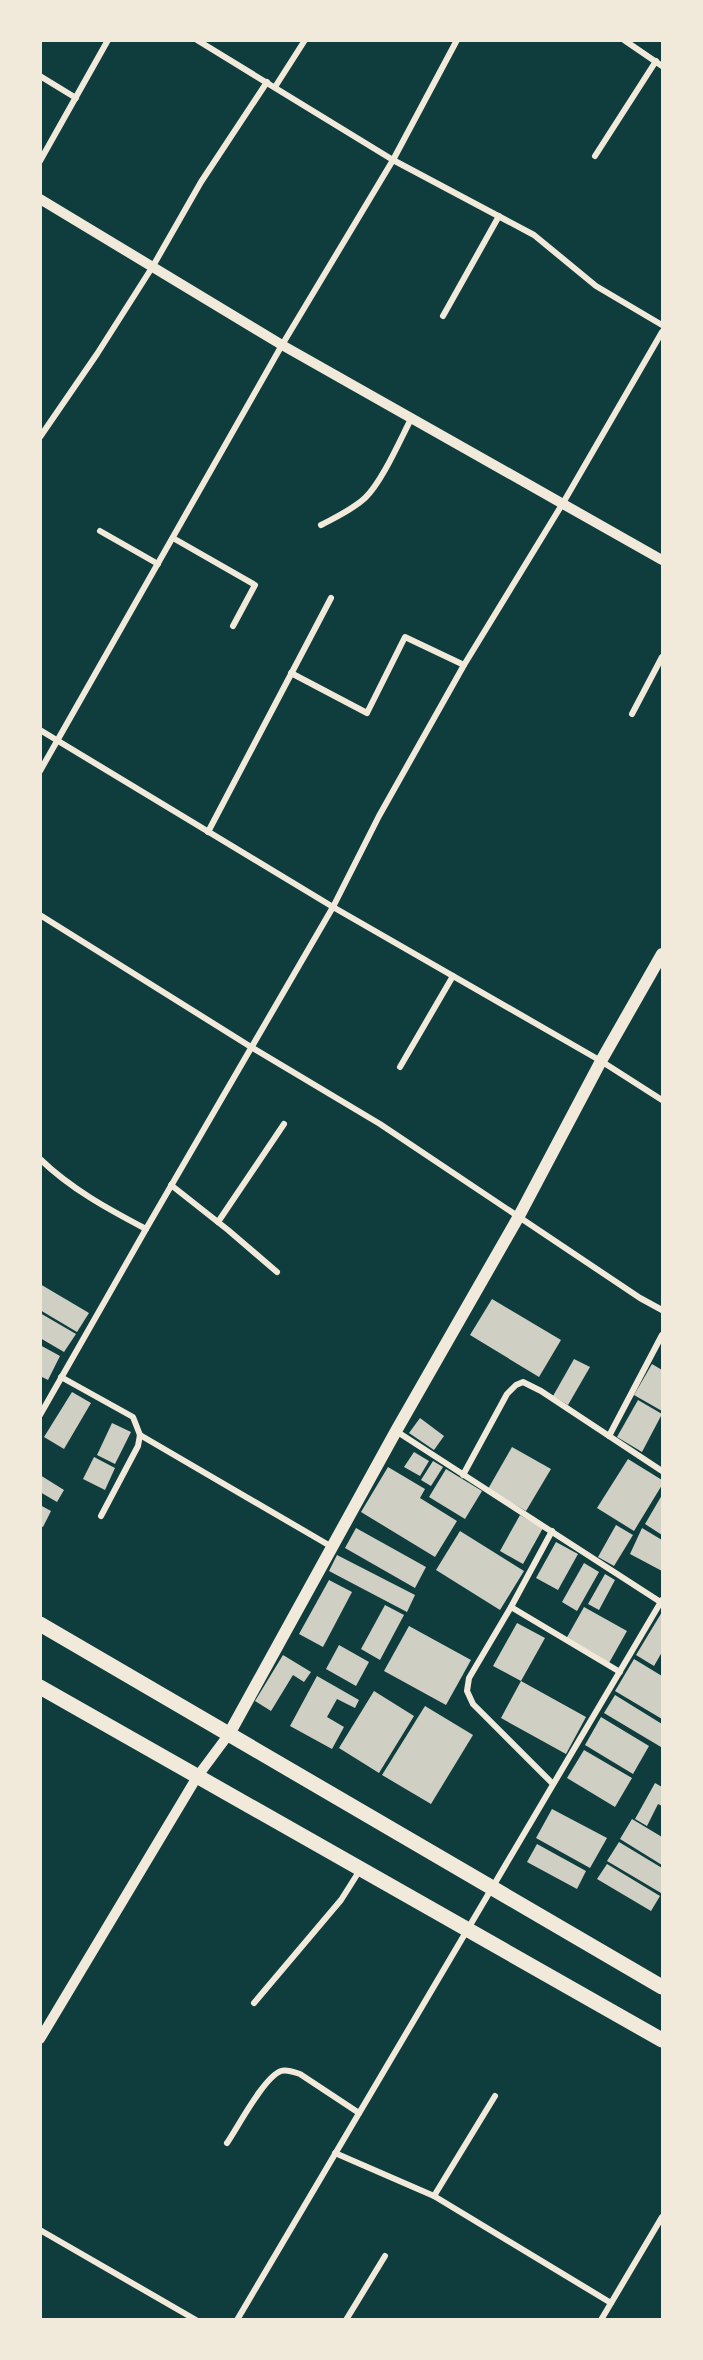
<svg xmlns="http://www.w3.org/2000/svg" width="703" height="2360" font-family="'Noto Sans',sans-serif">
<style>
.building{fill:#cfcfc3}
.lines{fill:none;stroke-linecap:round;stroke-linejoin:round}
.minor{stroke:#f1e9da;stroke-width:6}
.tertiary{stroke:#f1e9da;stroke-width:10}
.secondary{stroke:#f1e9da;stroke-width:12}
.primary{stroke:#f1e9da;stroke-width:15}
</style>
<rect width="100%" height="100%" fill="#0f3d3e"/>
<g class="building">
<polygon points="40,1284 89,1313 77,1332 40,1310"/>
<polygon points="492,1299 561,1340 539,1377 470,1335"/>
<polygon points="40,1313 76,1334 64,1352 40,1338"/>
<polygon points="40,1345 60,1356 48,1380 40,1376"/>
<polygon points="574,1359 590,1367 568,1405 553,1396"/>
<polygon points="652,1364 662,1370 662,1411 634,1395"/>
<polygon points="72,1392 91,1403 64,1449 44,1437"/>
<polygon points="638,1400 662,1414 642,1452 617,1437"/>
<polygon points="420,1418 444,1436 434,1450 409,1433"/>
<polygon points="112,1423 131,1432 115,1464 97,1455"/>
<polygon points="512,1447 551,1469 526,1511 488,1489"/>
<polygon points="414,1452 429,1461 420,1476 404,1467"/>
<polygon points="94,1457 115,1468 105,1490 83,1479"/>
<polygon points="628,1459 662,1480 662,1485 634,1531 597,1508"/>
<polygon points="433,1461 443,1467 431,1486 421,1480"/>
<polygon points="388,1467 425,1489 420,1498 457,1521 435,1557 361,1512"/>
<polygon points="446,1469 482,1491 465,1519 429,1497"/>
<polygon points="40,1475 64,1490 57,1502 40,1492"/>
<polygon points="662,1495 662,1535 645,1524"/>
<polygon points="40,1505 51,1511 43,1527 40,1526"/>
<polygon points="520,1515 543,1528 523,1564 500,1551"/>
<polygon points="616,1525 633,1535 614,1566 598,1557"/>
<polygon points="356,1528 426,1567 415,1588 345,1548"/>
<polygon points="642,1528 662,1540 662,1571 630,1554"/>
<polygon points="460,1531 524,1571 500,1610 436,1570"/>
<polygon points="556,1542 578,1554 558,1590 536,1578"/>
<polygon points="337,1555 415,1595 407,1612 329,1571"/>
<polygon points="584,1563 599,1572 577,1611 562,1602"/>
<polygon points="605,1574 615,1580 599,1610 588,1604"/>
<polygon points="329,1580 352,1592 323,1647 299,1634"/>
<polygon points="385,1605 404,1615 380,1660 361,1649"/>
<polygon points="584,1607 627,1631 609,1663 566,1639"/>
<polygon points="662,1612 662,1652 654,1666 636,1655"/>
<polygon points="517,1623 545,1638 521,1681 586,1717 566,1754 501,1718 521,1681 493,1666"/>
<polygon points="409,1626 471,1660 446,1705 384,1671"/>
<polygon points="339,1645 369,1662 356,1686 326,1669"/>
<polygon points="283,1655 311,1672 304,1682 293,1675 271,1711 255,1701"/>
<polygon points="634,1659 662,1676 662,1719 615,1691"/>
<polygon points="317,1676 359,1700 355,1708 337,1699 327,1717 344,1727 332,1749 290,1726"/>
<polygon points="374,1691 414,1716 379,1773 339,1748"/>
<polygon points="615,1695 662,1724 661,1747 604,1713"/>
<polygon points="425,1706 473,1735 431,1804 382,1775"/>
<polygon points="601,1717 649,1746 633,1774 585,1745"/>
<polygon points="584,1750 632,1778 615,1807 567,1778"/>
<polygon points="655,1783 662,1787 662,1806 658,1804 647,1826 635,1819"/>
<polygon points="552,1809 607,1838 590,1868 536,1838"/>
<polygon points="632,1819 662,1837 662,1865 620,1839"/>
<polygon points="619,1842 662,1868 661,1893 607,1861"/>
<polygon points="537,1844 586,1871 577,1889 527,1862"/>
<polygon points="607,1864 660,1896 651,1911 597,1879"/>
</g>
<g class="lines">
<g class="minor">
<polyline points="197,40 393,160 534,235 596,286 662,325"/>
<polyline points="624,40 662,66"/>
<polyline points="40,76 76,98"/>
<polyline points="275,87 305,40"/>
<polyline points="595,156 656,61"/>
<polyline points="40,161 108,40"/>
<polyline points="443,316 499,216"/>
<polyline points="40,437 97,354 153,266 201,182 267,82"/>
<path d="M321,525C336,517 352,510 365,498C382,482 400,440 412,417"/>
<polyline points="100,531 158,564"/>
<polyline points="173,538 255,585 233,626"/>
<polyline points="291,673 367,713 405,637 464,665"/>
<polyline points="632,714 662,657"/>
<polyline points="40,730 333,907 601,1061 662,1100"/>
<polyline points="40,771 282,345 393,160 457,40"/>
<polyline points="208,832 331,598"/>
<polyline points="40,915 251,1047 380,1124 640,1298 662,1310"/>
<polyline points="400,1067 453,976"/>
<path d="M40,1159C71,1189 108,1209 146,1229"/>
<polyline points="171,1185 228,1230 277,1272"/>
<polyline points="218,1222 284,1124"/>
<polyline points="61,1377 133,1417 140,1435 138,1446 101,1516"/>
<polyline points="40,1415 146,1229 333,907 379,816 464,665 563,503 662,332"/>
<polyline points="396,1431 662,1603"/>
<polyline points="140,1435 332,1547"/>
<polyline points="609,1436 662,1335"/>
<polyline points="463,1475 507,1394 516,1385 523,1382 541,1391 662,1471"/>
<polyline points="552,1531 511,1607 469,1678 467,1691 473,1704 553,1784"/>
<polyline points="511,1607 620,1672"/>
<polyline points="254,2003 341,1900 360,1870"/>
<path d="M227,2143C238,2127 264,2077 281,2071C287,2069 294,2072 300,2074L359,2113"/>
<polyline points="335,2153 434,2196 611,2303"/>
<polyline points="434,2196 495,2096"/>
<polyline points="40,2230 196,2320"/>
<polyline points="237,2320 662,1600"/>
<polyline points="346,2320 385,2256"/>
<polyline points="601,2320 662,2217"/>
</g>
<g class="tertiary">
<polyline points="40,199 282,345 662,560"/>
<polyline points="40,2039 197,1777 229,1734"/>
</g>
<polyline class="secondary" points="229,1734 396,1431 519,1216 601,1061 662,954"/>
<g class="primary">
<polyline points="40,1624 662,1987"/>
<polyline points="40,1687 662,2040"/>
</g>
</g>
<rect width="703" height="2360" fill="none" stroke="#f1e9da" stroke-width="84"/>
</svg>
